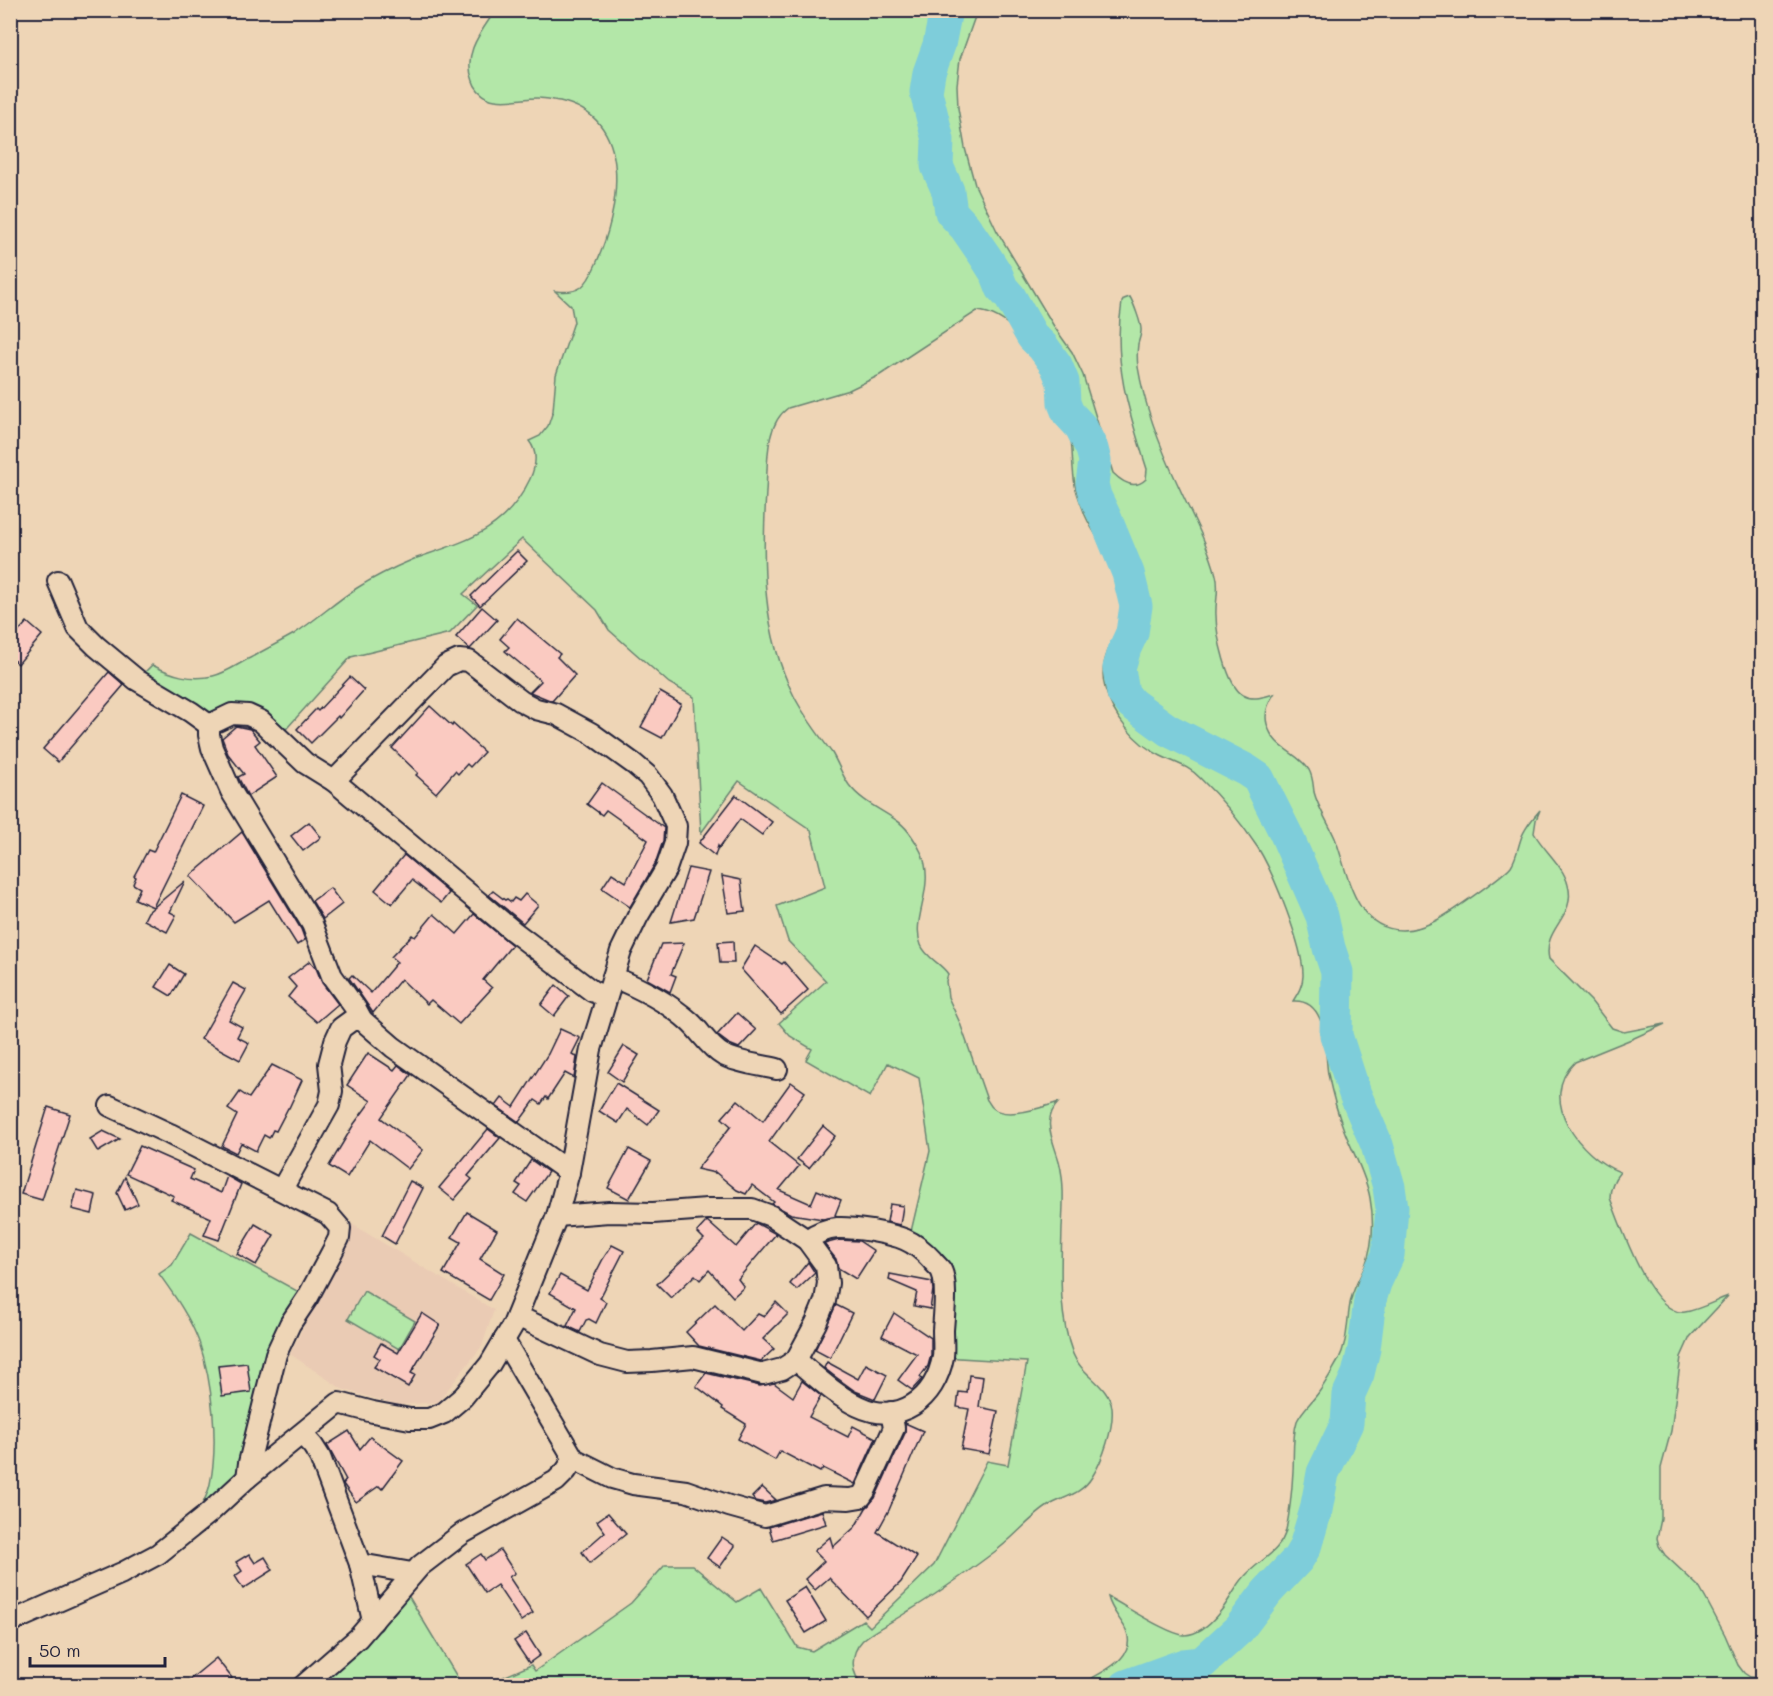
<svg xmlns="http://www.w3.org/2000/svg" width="1773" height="1696" font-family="Mali,sans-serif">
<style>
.built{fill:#eacbb4}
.green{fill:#b3e7a8;stroke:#6a8472;stroke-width:1.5}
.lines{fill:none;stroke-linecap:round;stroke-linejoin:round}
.river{stroke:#7ecdda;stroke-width:33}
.building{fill:#facac1;stroke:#22223b;stroke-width:1.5}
.minor-casing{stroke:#22223b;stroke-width:24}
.minor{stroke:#eed5b6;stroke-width:20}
</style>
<rect width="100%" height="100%" fill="#eed5b6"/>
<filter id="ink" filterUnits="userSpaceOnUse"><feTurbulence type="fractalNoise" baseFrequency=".0167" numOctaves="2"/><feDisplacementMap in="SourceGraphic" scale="12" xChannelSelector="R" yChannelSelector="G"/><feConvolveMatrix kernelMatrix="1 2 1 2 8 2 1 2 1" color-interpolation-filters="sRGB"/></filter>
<g filter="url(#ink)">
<polygon class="built" points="350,1223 494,1310 482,1346 438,1402 398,1405 342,1389 290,1354 321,1291"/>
<g class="green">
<path d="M495,11H977L960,59L957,85L958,108L965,148L975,185L997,231L1055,328L1072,352L1083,375L1113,473C1123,483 1135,490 1146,479L1147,469C1129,413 1112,362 1122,302L1124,299L1130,297C1133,302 1142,325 1141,331C1141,335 1139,340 1138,344C1137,352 1137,359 1138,367C1145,409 1161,449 1179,487C1192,516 1208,544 1216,575C1220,589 1215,601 1216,615C1216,634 1227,686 1243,695C1253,701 1263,697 1274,694C1268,703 1264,713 1267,724C1274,750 1297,751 1309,770C1313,777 1313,784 1314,792C1318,808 1328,822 1335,838C1348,872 1353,929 1402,930C1415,930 1426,926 1437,920C1450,913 1503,876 1511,866C1517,857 1518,846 1522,836C1526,826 1533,818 1540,810L1536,820L1534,833C1544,851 1563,865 1568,885C1577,917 1542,928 1549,959L1591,1001L1612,1028L1624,1032L1665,1024L1634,1038L1575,1062C1536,1099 1580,1157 1620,1172C1613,1180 1610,1187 1610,1198C1620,1223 1651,1317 1685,1312C1699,1310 1715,1301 1728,1296L1690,1337L1681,1357L1671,1431L1661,1468V1519L1657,1538L1659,1546L1665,1555L1699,1587L1707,1601L1725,1635L1738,1665L1744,1673L1750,1677L1762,1678V1682L1757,1686L1079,1685C1101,1672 1142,1658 1124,1626C1118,1616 1111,1609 1108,1597C1124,1605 1171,1636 1185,1635C1199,1634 1211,1623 1219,1613C1229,1602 1235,1587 1245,1576C1259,1560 1281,1552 1286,1530C1290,1511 1292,1490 1293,1471C1294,1454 1292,1437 1297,1421C1302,1410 1312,1402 1319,1392C1326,1382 1332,1371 1338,1361C1349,1339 1346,1321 1351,1299C1354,1287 1360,1277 1365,1266C1373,1245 1374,1220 1370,1198C1366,1175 1353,1153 1344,1130C1337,1112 1332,1093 1328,1074C1324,1049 1329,999 1293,1001C1298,993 1303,985 1303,976C1304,948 1273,872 1258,848C1242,824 1221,798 1200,778C1189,766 1175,763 1161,756C1135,744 1112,715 1105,688C1095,654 1126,629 1124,597C1123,569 1096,541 1085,515C1082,506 1077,495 1075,485C1072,470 1073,455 1071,440C1068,427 1059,415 1054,403C1050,395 1049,385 1046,377C1035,350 1008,313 977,311L880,375L849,390L788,408C764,425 768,466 766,492C762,562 762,633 794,696C804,716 819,735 832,753C838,763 842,775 849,785C861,801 880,809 896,820C907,827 915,840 921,852C937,887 910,919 921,945C926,958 941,963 948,974L946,981L948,997L960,1023L987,1100C989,1102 990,1106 993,1108C1006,1120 1044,1107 1059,1102C1041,1119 1053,1140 1059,1161C1065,1183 1063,1206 1062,1228C1061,1269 1058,1315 1073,1354C1081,1375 1109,1385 1112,1408C1114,1427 1103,1460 1092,1477C1081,1495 1065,1496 1048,1506C1028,1519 1013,1539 993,1553C965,1574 937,1594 907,1612C896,1620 870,1632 862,1641C850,1654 850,1675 864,1685H485L531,1665L535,1671L631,1603L665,1565H692L737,1602L761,1588L797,1647L812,1651L863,1620L870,1627L934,1565L987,1461L1008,1465L1027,1362L943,1357L942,1272L909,1240L930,1151L919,1078L888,1063L870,1097L806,1060L812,1049L790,1036L779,1023L826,981L788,941L777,906L825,887L811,830L739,781L701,833L694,697L669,683L609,630L597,610L522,539L463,594L477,605L450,633L351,657L279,737L261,721L209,725L137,680L152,665C172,675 191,681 213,676C226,673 238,664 250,658C264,650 280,642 294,634C316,620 335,602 357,588C374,577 395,567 414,559C465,541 505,532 530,479C536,466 538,452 529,441L540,436L548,426L553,411L556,375L574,322L571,306L555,291C580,294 586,287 596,264C619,212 637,119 560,101C553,100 545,98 537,98C522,98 502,104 488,98C481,94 475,88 473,81C462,54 481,32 495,11Z"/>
<path d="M191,1233L308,1297L290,1324L249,1463L196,1517C201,1507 208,1495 210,1484C219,1443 212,1380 199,1342C190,1317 174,1295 159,1274L172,1265Z"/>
<polygon points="364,1291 415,1321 399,1349 348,1319"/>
<polygon points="403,1587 462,1685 303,1686"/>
</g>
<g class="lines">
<polyline class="river" points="946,10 939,45 929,73 926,92 938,140 937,166 948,191 951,212 965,227 985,256 997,275 1002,288 1010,297 1032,336 1043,347 1056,365 1063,382 1064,403 1068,413 1081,427 1092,449 1095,461 1092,484 1095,496 1105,517 1128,573 1136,606 1132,633 1125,648 1119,668 1123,693 1131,703 1168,730 1246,770 1258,778 1286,834 1322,916 1329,948 1337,972 1336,1035 1355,1094 1377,1145 1389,1187 1392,1208 1388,1255 1375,1283 1370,1300 1364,1349 1358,1374 1349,1394 1347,1423 1323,1473 1316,1510 1305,1547 1298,1559 1267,1592 1239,1629 1202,1663 1184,1665 1126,1686"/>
</g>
<g class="building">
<polygon points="517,551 527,561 480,606 471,596"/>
<polygon points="482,607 497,620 470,649 456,637"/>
<polygon points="517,618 560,654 557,657 575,675 552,701 530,692 541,681 505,651 509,647 500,639"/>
<polygon points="27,622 42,635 18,664 10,657 10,641"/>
<polygon points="109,672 124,685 58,762 43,749"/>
<polygon points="350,677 364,690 339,718 338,716 311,743 297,729 316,709 318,711"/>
<polygon points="660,692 681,704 662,738 641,727"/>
<polygon points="430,706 452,726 453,724 484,752 470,767 467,764 458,774 455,771 436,793 416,775 418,773 392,748"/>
<polygon points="236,726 250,729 260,741 255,745 277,777 248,796 238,777 244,774 228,754 222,738"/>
<polygon points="602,783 664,828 663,841 655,864 630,907 602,888 612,873 626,882 648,840 606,810 602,815 587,804"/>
<polygon points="181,795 203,806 153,907 135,899 140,888 133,884 136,877 134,876 148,850 153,852"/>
<polygon points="736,795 772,822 762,835 740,819 719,848 718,846 715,856 699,843"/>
<polygon points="309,822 321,837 303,851 291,836"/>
<polygon points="242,832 301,929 305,940 297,945 269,900 234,922 190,876"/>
<polygon points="404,855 449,893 441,903 412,880 392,904 375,890"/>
<polygon points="688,868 709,872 694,918 671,922"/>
<polygon points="722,876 741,880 745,911 728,913"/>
<polygon points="185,881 170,912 176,915 167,932 144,920 148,912"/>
<polygon points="330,888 342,904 323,919 312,901"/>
<polygon points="493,891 505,900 507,899 511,902 514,898 519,901 525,894 538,905 523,923 489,895"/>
<polygon points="434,914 457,934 474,914 512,945 483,980 492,988 459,1024 431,1000 427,1004 401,979 373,1013 349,978 352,975 371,993 397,962 391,957 412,935 415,937"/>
<polygon points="733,941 734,963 720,963 718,942"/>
<polygon points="684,943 671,974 676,976 670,992 647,979 661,944"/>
<polygon points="755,946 782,964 784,962 808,990 781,1014 741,969"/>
<polygon points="310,961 316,968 322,983 338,1004 317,1022 288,997 296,987 288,978"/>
<polygon points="170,965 184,974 171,996 156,987"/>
<polygon points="233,983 246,990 229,1020 242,1027 237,1037 249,1043 240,1060 201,1039"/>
<polygon points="556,985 569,996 554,1016 541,1005"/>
<polygon points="737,1013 756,1030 739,1048 729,1044 717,1035"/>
<polygon points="560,1029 580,1038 572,1054 577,1057 574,1078 565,1073 548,1099 546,1097 541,1104 535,1100 519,1122 496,1106 502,1098 514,1107 548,1054"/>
<polygon points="624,1046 639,1055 622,1082 608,1072"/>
<polygon points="368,1053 394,1070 398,1065 411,1075 381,1118 423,1150 408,1169 370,1140 347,1177 329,1166 354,1124 371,1101 347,1085"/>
<polygon points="272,1065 302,1080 289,1108 288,1108 276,1131 273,1130 269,1138 264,1135 256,1151 241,1143 236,1153 222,1146 237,1115 228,1109 240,1092 249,1098"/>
<polygon points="791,1082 805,1092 769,1142 799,1166 779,1190 811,1204 817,1190 841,1200 835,1215 838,1216 823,1219 791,1214 772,1204 774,1202 752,1185 746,1194 737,1190 715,1172 715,1173 697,1169 731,1126 722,1118 738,1100 763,1121"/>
<polygon points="616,1083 659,1110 648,1125 627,1109 618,1123 599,1111"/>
<polygon points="48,1107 70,1114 42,1200 21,1194"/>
<polygon points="823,1126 835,1136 809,1168 797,1159"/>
<polygon points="488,1129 500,1138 468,1176 472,1179 454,1200 439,1188"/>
<polygon points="103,1131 120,1139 98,1152 90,1139"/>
<polygon points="140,1146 194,1170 190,1179 221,1193 227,1176 241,1184 219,1240 204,1235 211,1218 171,1200 174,1196 126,1174"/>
<polygon points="629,1149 651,1161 629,1199 608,1188"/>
<polygon points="531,1160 548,1172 527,1202 515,1194 521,1186 516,1183"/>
<polygon points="125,1177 138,1204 125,1210 117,1193"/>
<polygon points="410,1181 423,1188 395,1244 382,1236"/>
<polygon points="77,1190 96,1195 92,1214 72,1209"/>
<polygon points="890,1204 903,1206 900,1225 887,1222"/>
<polygon points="467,1212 497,1230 480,1259 504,1274 489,1300 443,1273 461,1242 452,1237"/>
<polygon points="707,1221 736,1247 756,1223 776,1234 738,1279 744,1287 733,1297 709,1270 700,1280 695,1275 671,1298 657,1284 704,1239 697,1232"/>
<polygon points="255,1224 274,1235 256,1265 237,1254"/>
<polygon points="839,1240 859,1241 874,1251 856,1279 838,1268 836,1259 824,1244"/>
<polygon points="612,1245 624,1251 600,1298 606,1302 596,1323 589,1319 586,1320 580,1332 567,1326 576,1308 550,1293 560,1275 587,1290 603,1259"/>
<polygon points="808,1262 815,1273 797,1290 790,1284"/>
<polygon points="890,1274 932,1282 933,1290 930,1309 914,1306 917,1292 889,1280"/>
<polygon points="776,1302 788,1314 763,1339 774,1349 761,1361 699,1346 686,1332 715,1304 742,1331 758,1314 764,1317"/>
<polygon points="836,1305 852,1313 830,1358 815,1350"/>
<polygon points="422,1313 440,1325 411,1373 415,1375 408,1387 374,1367 380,1359 374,1355 381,1343 398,1353"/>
<polygon points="894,1313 931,1338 931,1355 928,1366 920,1377 922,1379 912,1390 898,1380 917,1354 882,1336"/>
<polygon points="827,1362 858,1379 866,1364 887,1375 875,1399 855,1391 833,1375 824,1368"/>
<polygon points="247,1363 251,1392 222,1396 218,1366"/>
<polygon points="706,1373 760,1386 774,1383 793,1397 802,1381 821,1396 809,1417 848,1437 853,1426 876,1438 855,1484 823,1468 820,1472 780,1451 775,1460 738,1439 746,1424 722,1409 723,1407 696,1386"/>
<polygon points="969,1375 983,1377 979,1407 998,1411 989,1454 961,1449 969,1409 957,1407 959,1392 967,1393"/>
<polygon points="905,1423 923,1431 889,1510 877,1532 917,1557 901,1582 866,1616 829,1578 815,1590 805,1579 824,1561 814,1551 830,1537 833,1547 855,1527 866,1508 875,1498 905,1433"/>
<polygon points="349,1431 360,1449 370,1437 403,1461 382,1489 379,1486 356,1502 343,1484 346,1480 327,1445"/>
<polygon points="762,1487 776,1500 765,1503 755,1501 752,1497"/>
<polygon points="822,1511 826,1524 773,1540 769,1527"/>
<polygon points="608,1513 626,1534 590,1563 582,1552 605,1532 597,1521"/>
<polygon points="722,1537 735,1546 720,1567 707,1558"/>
<polygon points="500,1550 515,1573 509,1577 533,1613 521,1621 497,1585 485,1593 466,1564 481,1554 485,1560"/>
<polygon points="249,1554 255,1563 265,1557 273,1570 243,1589 235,1576 242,1571 236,1562"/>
<polygon points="805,1587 826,1621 806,1633 785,1600"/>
<polygon points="526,1633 540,1655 529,1663 514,1641"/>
<polygon points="216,1658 232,1678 224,1686 182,1686"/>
</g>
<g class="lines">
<g class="minor-casing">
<g id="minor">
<polyline points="58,581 78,628 96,646 137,680 191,712 209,725 209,735 212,748 231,791 312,924 332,976 356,1009 362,1020 393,1047 569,1172"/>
<polyline points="209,725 232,714 248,715 261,721 305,763 334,781 513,931 592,991 606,997"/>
<path d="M613,977C640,988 668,1002 690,1022C701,1032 709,1047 723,1055C739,1063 760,1065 777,1069"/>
<polyline points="110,1106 170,1134 328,1214 340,1228 339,1238 332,1252 308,1297 290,1324 276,1354 249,1463 247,1478"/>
<polyline points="282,1189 329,1105 332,1091 329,1064 335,1041 341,1028 352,1020 362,1020"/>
<polyline points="517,1316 600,1355 627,1362 652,1361 693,1357 763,1374 782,1369 796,1360 816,1323 825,1301 828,1283 826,1266 807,1240 771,1216 752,1209 707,1209 653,1213 609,1212 557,1216"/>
<polyline points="504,1340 574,1459 612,1478 633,1484 686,1491 729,1506 765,1516 824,1498 849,1499 861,1497 865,1491 894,1428 891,1412"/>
<path d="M796,1360C815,1376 835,1395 858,1406C900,1426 935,1399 943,1357C944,1348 943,1338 943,1330C944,1315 948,1283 941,1270C939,1267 934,1263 932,1260C913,1239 899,1236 872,1231C846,1227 828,1224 807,1240"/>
<polyline points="302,1434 313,1446 320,1457 360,1564 412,1573"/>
<polyline points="360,1564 373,1621"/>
<polyline points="10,1622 122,1573 158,1554 208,1514 247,1478 339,1403 373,1412 410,1419 429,1419 444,1413 463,1397 490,1364 513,1325 557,1216 569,1172 591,1049 621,951 638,916 666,869 675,843 676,826 662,795 648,776 634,764 591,733 556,714 536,709 521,701 469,661 459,660 446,666 334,781"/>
<polyline points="303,1686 358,1638 420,1566 463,1533 556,1481 566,1471 574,1459"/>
</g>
</g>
<use href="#minor" class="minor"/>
</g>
</g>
<rect width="1773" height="1696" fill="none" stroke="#eed5b6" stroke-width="36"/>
<rect x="18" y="18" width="1737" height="1660" fill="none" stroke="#22223b" stroke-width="2" filter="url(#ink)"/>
<path d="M30 1657v9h135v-9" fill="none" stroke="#22223b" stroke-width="3"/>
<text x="39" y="1657" font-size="18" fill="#22223b" stroke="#eed5b6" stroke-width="4.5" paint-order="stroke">50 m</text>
</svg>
